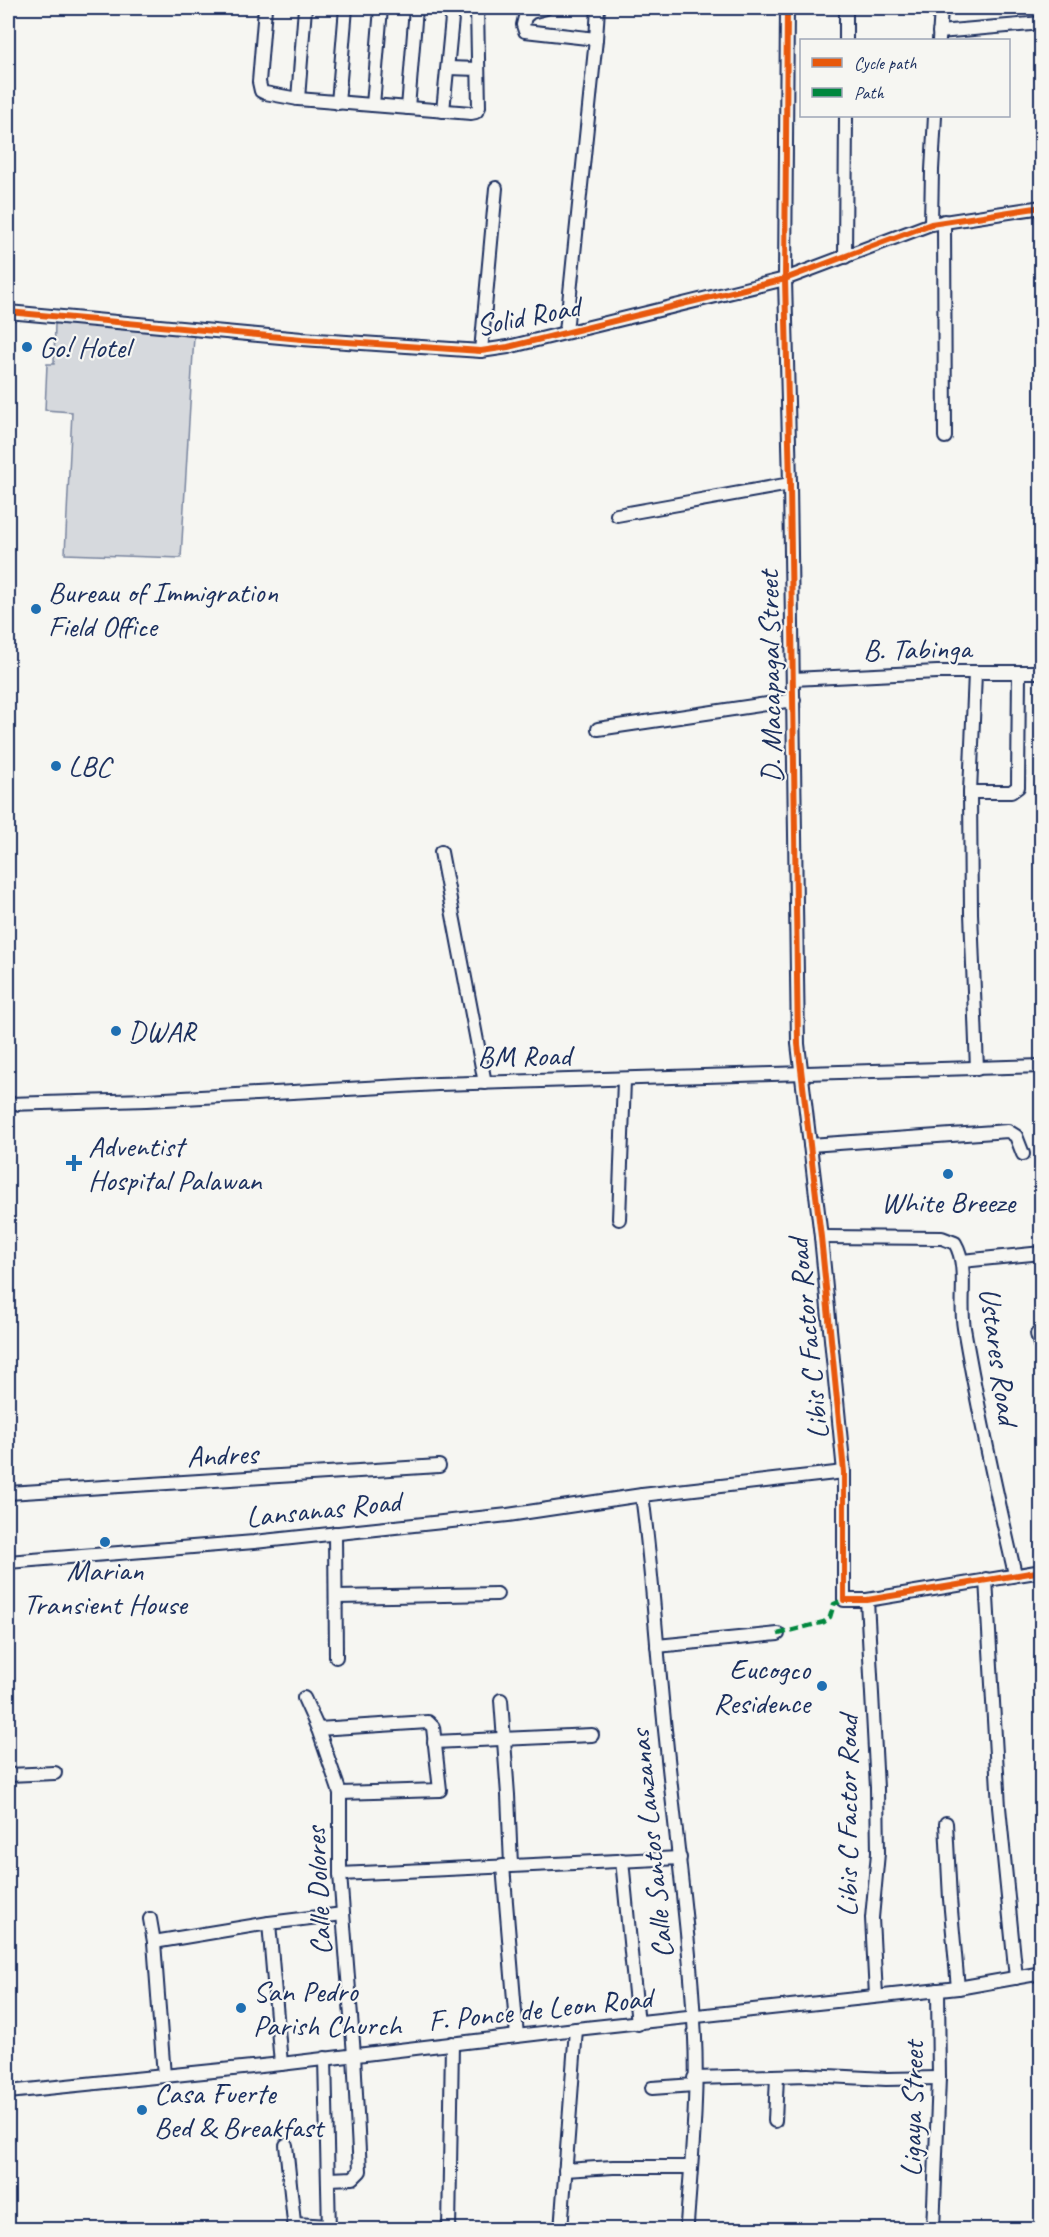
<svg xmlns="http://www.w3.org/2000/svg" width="1049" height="2237" font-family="Caveat,sans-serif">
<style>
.green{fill:#d6d9dd;stroke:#78849e;stroke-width:1.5}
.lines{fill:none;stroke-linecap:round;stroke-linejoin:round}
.minor-casing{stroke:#1b2f5e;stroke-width:16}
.minor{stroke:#f6f6f2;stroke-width:12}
.quiet{stroke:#00873e;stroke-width:4.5;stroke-dasharray:9 4.5;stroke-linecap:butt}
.cycleway-casing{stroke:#f6f6f2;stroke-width:10}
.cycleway{stroke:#e8590c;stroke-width:6}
.poi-dot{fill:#1f6fb2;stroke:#f6f6f2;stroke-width:2}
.labels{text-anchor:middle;stroke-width:4.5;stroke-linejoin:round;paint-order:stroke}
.street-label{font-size:30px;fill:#1b2f5e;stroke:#f6f6f2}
.poi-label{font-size:30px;fill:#1b2f5e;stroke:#f6f6f2;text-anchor:start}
</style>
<rect width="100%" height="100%" fill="#f6f6f2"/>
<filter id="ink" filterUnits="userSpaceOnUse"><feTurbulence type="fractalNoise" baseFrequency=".0167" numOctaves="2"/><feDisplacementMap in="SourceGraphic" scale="12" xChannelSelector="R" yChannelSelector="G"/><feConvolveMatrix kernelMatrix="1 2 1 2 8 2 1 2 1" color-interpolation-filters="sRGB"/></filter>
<g filter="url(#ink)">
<polygon class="green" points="55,322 194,336 181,558 65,554 72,412 45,410 47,364 54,364"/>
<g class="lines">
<g class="minor-casing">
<g id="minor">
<polyline points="265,8 259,82 261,91 265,93 298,99 471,113 476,112 479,107 477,8"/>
<polyline points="546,8 531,12 525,17 523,25 525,31 596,39 566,332"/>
<polyline points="787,8 785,279 790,484 798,1044 821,1237 844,1472 844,1600 867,1600 1042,1571"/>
<polyline points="939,32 1042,23"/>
<polyline points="596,39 598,8"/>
<polyline points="846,40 846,8"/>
<polyline points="939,40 941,8"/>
<polyline points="448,68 478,69"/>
<polyline points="298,99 305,8"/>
<polyline points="338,103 346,8"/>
<polyline points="373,105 381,8"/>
<polyline points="408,108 416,8"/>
<polyline points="443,111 453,8"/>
<polyline points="944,221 945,437"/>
<polyline points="931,224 932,170 935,116"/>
<polyline points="845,257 846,116"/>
<polyline points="8,312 302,339 481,351 508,347 785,279 931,224 1042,207"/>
<polyline points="481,351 496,188"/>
<polyline points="617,515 790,484"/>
<polyline points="975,673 970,792 971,913 977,1069"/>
<polyline points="793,679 937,672 1042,672"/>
<polyline points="598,729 794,700"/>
<polyline points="970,792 1011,792 1018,787 1019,673"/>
<polyline points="441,852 485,1083"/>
<polyline points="8,1104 147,1100 438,1084 1042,1066"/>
<polyline points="810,1145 1008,1131 1016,1136 1023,1154"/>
<polyline points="619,1219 624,1080"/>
<path d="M821,1237L942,1238L955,1243C969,1267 959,1300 964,1328C978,1410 996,1492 1015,1574"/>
<polyline points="962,1261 1042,1253"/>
<polyline points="1037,1334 1042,1351"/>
<polyline points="8,1493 439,1466"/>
<path d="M642,1495C653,1576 657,1658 666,1739C676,1839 690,1938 695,2038C698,2097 691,2164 687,2224"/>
<polyline points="335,1533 336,1657"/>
<polyline points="8,1562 254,1542 508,1515 642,1495 844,1472"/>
<polyline points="986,1579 999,1807 1016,1978"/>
<polyline points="337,1597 497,1594"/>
<polyline points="867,1600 877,1788 878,1853 872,1918 876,1996"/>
<polyline points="657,1646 778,1634"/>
<polyline points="304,1698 318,1729 340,1793 340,1874 354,2055 360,2171 353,2178 329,2179"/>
<polyline points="501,1700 508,1795 511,1865"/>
<polyline points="318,1729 428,1722 433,1727 440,1790 340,1793"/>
<polyline points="434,1742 592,1735"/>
<polyline points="8,1775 55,1773"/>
<polyline points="946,1823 950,1899 958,1988"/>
<polyline points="622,1860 638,2024"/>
<polyline points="503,1866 517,2036"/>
<polyline points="340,1874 680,1858"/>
<polyline points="150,1919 154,1942 164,2076"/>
<polyline points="269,1923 281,2064"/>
<polyline points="154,1942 269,1923 343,1914"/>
<polyline points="325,2058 329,2230"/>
<polyline points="652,2088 694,2085 694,2078 808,2075 886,2079 939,2078"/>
<polyline points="8,2092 281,2064 576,2029 958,1988 1042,1973"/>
<polyline points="775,2121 777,2076"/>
<polyline points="286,2145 294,2222 296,2224 329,2226"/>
<polyline points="565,2170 613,2167 691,2167"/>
<polyline points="449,2230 452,2043"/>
<polyline points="561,2230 576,2029"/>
<polyline points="933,2230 939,2078 938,1990"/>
</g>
</g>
<use href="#minor" class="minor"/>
<polyline class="quiet" points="778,1634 824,1622 830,1617 834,1604 844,1600"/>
<g class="cycleway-casing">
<g id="cycleway">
<polyline points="787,8 785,279 790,484 798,1044 821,1237 844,1472 844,1600 867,1600 1042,1571"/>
<polyline points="8,312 302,339 481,351 508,347 785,279 931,224 1042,207"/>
</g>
</g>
<use href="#cycleway" class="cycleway"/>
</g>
</g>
<g class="poi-dot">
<circle cx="27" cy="347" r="6"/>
<circle cx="36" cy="609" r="6"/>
<circle cx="56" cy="766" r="6"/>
<circle cx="116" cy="1031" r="6"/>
<path d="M71 1154h6v6h6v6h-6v6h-6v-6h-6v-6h6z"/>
<circle cx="948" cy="1174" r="6"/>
<circle cx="105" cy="1542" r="6"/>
<circle cx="822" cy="1686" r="6"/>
<circle cx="241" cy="2008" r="6"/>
<circle cx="142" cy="2110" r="6"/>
</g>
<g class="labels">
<g class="street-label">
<text transform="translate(528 316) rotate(-11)" y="10">Solid Road</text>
<text transform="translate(917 649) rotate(-1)" y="10">B. Tabinga</text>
<text transform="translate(770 677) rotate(-91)" y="10">D. Macapagal Street</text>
<text transform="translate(524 1056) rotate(-1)" y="10">BM Road</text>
<text transform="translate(808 1339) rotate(-96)" y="10">Libis C Factor Road</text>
<text transform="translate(999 1356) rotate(82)" y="10">Ustares Road</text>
<text transform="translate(222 1455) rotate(-3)" y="10">Andres</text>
<text transform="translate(323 1509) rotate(-6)" y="10">Lansanas Road</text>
<text transform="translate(847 1816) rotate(-90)" y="10">Libis C Factor Road</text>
<text transform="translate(651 1844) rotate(-96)" y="10">Calle Santos Lanzanas</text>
<text transform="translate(318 1891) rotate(-93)" y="10">Calle Dolores</text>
<text transform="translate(540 2009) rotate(-6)" y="10">F. Ponce de Leon Road</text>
<text transform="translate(912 2109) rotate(-89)" y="10">Ligaya Street</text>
</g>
<g class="poi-label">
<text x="39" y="357">Go! Hotel</text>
<text x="48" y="602">Bureau of Immigration<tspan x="48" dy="34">Field Office</tspan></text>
<text x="68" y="776">LBC</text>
<text x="128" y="1041">DWAR</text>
<text x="88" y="1156">Adventist<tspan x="88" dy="34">Hospital Palawan</tspan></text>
<text x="948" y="1212" text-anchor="middle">White Breeze</text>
<text x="105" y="1580" text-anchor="middle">Marian<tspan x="105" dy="34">Transient House</tspan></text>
<text x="810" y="1679" text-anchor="end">Eucogco<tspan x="810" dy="34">Residence</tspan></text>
<text x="253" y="2001">San Pedro<tspan x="253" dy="34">Parish Church</tspan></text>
<text x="154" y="2103">Casa Fuerte<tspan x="154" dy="34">Bed &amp; Breakfast</tspan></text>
</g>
</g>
<rect width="1049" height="2237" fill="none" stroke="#f6f6f2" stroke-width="30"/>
<rect x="15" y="15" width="1019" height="2207" fill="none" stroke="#1b2f5e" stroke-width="2" filter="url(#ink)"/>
<rect x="800" y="39" width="210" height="78" fill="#f6f6f2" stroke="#9ea6b7" stroke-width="1.5"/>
<rect x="812" y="58" width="30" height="9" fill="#e8590c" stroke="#9ea6b7" stroke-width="1.5"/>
<text x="854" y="69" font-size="18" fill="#1b2f5e">Cycle path</text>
<rect x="812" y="88" width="30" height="9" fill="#00873e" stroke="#9ea6b7" stroke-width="1.5"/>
<text x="854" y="99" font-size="18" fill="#1b2f5e">Path</text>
</svg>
